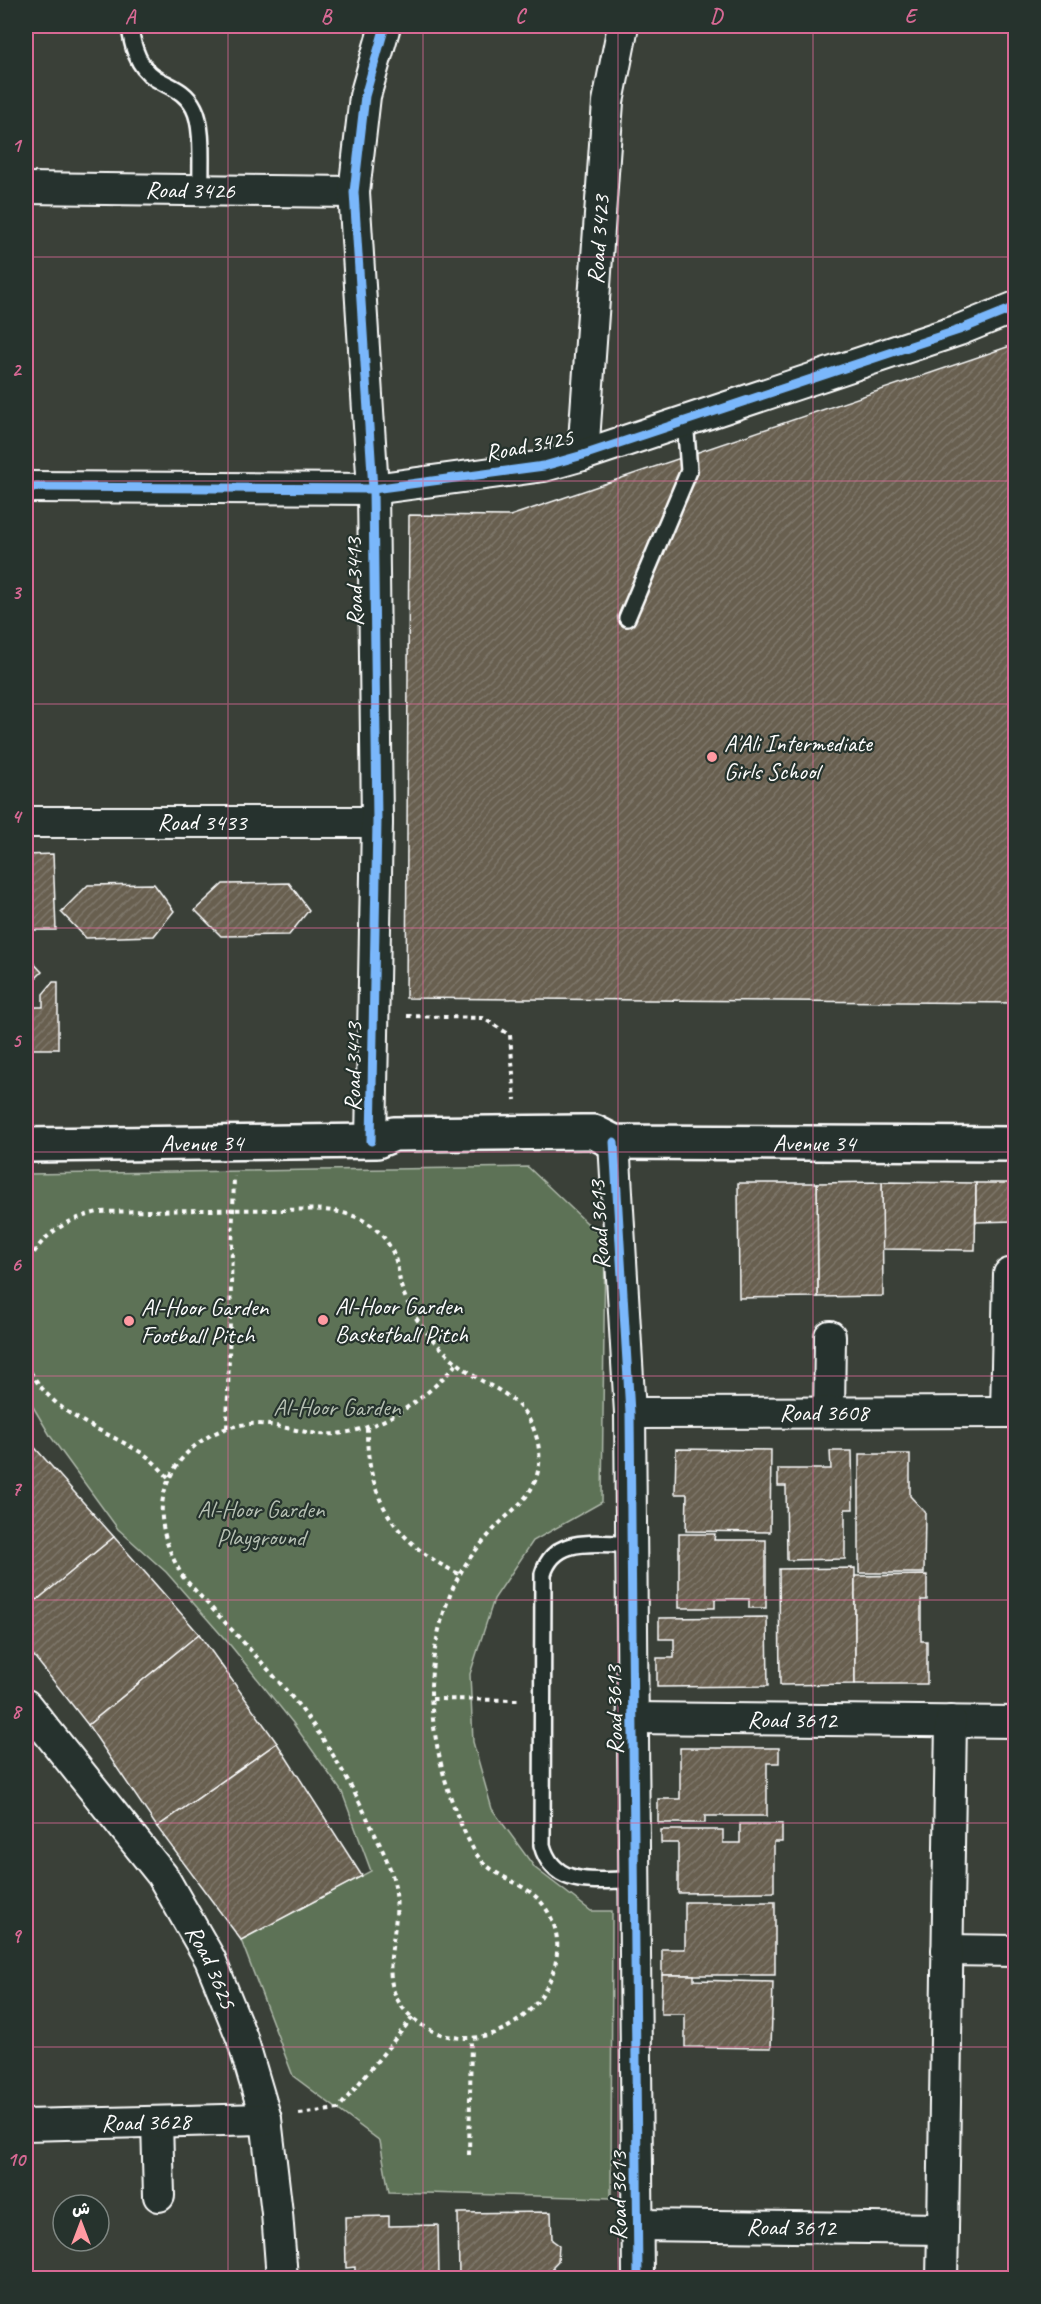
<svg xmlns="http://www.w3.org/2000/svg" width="1041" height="2304" font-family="Caveat,'Playpen Sans Arabic',sans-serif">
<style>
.park{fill:#5d7256;stroke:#aeb8aa;stroke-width:1.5}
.building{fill:url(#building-hatch);stroke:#fff;stroke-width:1.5}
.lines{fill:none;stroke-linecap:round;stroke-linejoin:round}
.service-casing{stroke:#fff;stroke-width:20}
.minor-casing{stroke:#fff;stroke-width:34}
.tertiary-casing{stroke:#fff;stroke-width:38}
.path{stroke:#fff;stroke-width:4;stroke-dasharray:4.5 4.5;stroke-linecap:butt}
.service{stroke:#26332d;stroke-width:15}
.minor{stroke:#26332d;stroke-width:30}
.tertiary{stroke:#26332d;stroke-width:33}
.cycleway-casing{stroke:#26332d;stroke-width:13}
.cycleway{stroke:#7ab7fb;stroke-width:9}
.grid{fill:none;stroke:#d76994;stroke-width:1.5;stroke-opacity:0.55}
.poi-dot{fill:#ff9aa2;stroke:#26332d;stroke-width:2}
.labels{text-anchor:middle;stroke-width:4.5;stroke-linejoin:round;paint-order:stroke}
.street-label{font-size:24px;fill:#fff;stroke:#26332d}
.poi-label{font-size:24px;fill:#fff;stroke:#26332d;text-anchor:start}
.park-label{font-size:24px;fill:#b6c0b3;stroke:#26332d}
.neatline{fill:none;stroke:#d76994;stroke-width:2}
.grid-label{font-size:20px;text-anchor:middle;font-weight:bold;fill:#d76994}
</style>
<defs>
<pattern id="building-hatch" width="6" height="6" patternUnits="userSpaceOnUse" patternTransform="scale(1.5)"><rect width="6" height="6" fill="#675f50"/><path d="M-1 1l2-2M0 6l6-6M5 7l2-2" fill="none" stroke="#7e776a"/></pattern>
</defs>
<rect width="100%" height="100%" fill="#3a4038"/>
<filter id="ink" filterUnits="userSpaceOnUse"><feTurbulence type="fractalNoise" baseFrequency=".0167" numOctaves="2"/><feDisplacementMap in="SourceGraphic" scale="12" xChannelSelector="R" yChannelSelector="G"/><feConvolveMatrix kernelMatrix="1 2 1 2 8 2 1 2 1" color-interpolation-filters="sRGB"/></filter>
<g filter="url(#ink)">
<polygon class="park" points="528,1167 605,1240 602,1502 533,1541 494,1599 470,1674 473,1742 492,1809 535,1868 591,1911 612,1911 611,2198 389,2192 380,2141 293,2076 241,1940 371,1871 342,1792 293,1723 231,1646 166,1572 118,1529 51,1437 26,1395 26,1174"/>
<g class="building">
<polygon points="1016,344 1016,1003 406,998 409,515 510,516"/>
<polygon points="53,854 56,930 26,930 26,855"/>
<polygon points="289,883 309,910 289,935 221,936 195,910 223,884"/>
<polygon points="154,884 174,911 154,936 86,938 61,912 88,885"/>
<polygon points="26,955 42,972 26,988"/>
<polygon points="53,982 58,982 58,1049 26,1049 26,1011 32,1007 43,1007 43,994"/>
<polygon points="882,1182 976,1183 975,1250 881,1249"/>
<polygon points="882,1182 883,1296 818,1297 817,1183"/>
<polygon points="738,1183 817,1183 818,1297 739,1298"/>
<polygon points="976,1183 1016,1183 1016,1221 976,1222"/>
<polygon points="29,1441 114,1537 26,1609 26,1444"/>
<polygon points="676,1449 771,1450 770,1532 686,1531 687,1494 675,1494"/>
<polygon points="830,1451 852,1451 853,1509 845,1509 845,1559 787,1560 786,1486 778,1486 778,1469 831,1469"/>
<polygon points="859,1454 910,1454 910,1496 925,1512 924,1573 859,1573"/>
<polygon points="679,1534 715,1534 714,1540 766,1540 766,1608 749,1608 749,1599 715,1599 715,1608 679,1608"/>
<polygon points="114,1537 199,1634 88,1725 26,1646 26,1609"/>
<polygon points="855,1568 855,1684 780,1685 779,1569"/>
<polygon points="927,1575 927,1600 921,1600 921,1641 927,1641 927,1684 855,1684 855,1576"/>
<polygon points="767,1617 768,1686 657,1687 657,1658 674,1658 674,1639 659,1639 659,1618"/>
<polygon points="199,1634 277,1743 157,1827 88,1725"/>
<polygon points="277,1743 362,1876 241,1940 157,1827"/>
<polygon points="680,1748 779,1748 779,1763 767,1763 767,1816 705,1816 705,1823 658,1823 658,1799 680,1799"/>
<polygon points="740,1824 782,1824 782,1842 774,1842 774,1892 678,1893 678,1843 661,1843 661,1830 723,1830 723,1843 740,1843"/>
<polygon points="685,1902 775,1902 775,1975 662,1975 662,1949 685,1949"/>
<polygon points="662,1975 694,1975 694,1980 773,1982 771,2048 685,2047 685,2014 661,2014"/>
<polygon points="551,2212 552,2240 559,2245 558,2261 553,2266 553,2278 459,2278 458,2213"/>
<polygon points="389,2216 389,2226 438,2225 439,2278 355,2278 355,2267 346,2268 345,2217"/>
</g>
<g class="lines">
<g class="service-casing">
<g id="service">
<path d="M130,26C132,45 137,66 155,78C170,87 185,90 194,108C204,127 200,167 201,190"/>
<polyline points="627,618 689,471 685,420"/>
<path d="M632,1544C597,1545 555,1534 543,1574L542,1845C554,1890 597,1879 635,1880"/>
</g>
</g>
<g class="minor-casing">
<g id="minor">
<path id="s1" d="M26,188L354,192"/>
<path id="s2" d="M583,455L608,102L623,26"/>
<polyline points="26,487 373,489 544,466 583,455 959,330 1016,307"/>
<path id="s3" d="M26,822H377"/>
<polyline points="371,1141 377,822 373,489 354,192 365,96 385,26"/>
<polyline points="614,1142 630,1413 638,2278"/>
<polyline points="829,1411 830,1336"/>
<polyline points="1006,1412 1009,1274"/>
<path id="s4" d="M630,1413L1016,1412"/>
<path id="s5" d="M26,1705L162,1875L210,1959L242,2038L266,2119L277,2213L282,2278"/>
<path id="s6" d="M633,1718L1016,1722"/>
<polyline points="947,1950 1016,1951"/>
<polyline points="157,2122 159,2196"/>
<path id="s7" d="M26,2125L266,2119"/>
<path id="s8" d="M638,2225L943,2229L951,1721"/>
<polyline points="942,2278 943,2229"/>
</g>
</g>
<g class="tertiary-casing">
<g id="tertiary">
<path id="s9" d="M26,1145L377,1141L394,1134L583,1132H594L614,1142L1016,1144"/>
</g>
</g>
<g class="path">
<polyline points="407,1016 483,1018 510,1035 515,1100"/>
<path d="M26,1269C39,1235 65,1220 98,1212C157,1211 216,1209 276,1210C300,1210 327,1207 350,1215C371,1221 388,1237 395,1258C398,1267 399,1277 401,1286C407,1304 416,1320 428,1334C442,1351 459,1365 477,1378C490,1386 505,1392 516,1403C534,1420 543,1447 538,1471C532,1499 511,1510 494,1529C482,1543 468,1558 460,1574C442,1606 431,1655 431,1691C432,1742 449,1808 475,1852C491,1878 522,1880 541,1902C576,1943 550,2005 506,2028C480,2041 451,2042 425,2027C362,1988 407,1935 394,1882C389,1861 378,1841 369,1822C348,1777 321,1732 290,1695C256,1654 218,1616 183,1577C172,1558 164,1540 162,1518C158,1469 202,1427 249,1424C281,1422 311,1439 343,1433C388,1426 428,1397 457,1363"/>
<path d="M26,1364C54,1417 93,1424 142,1453C152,1459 161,1470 169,1478"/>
<path d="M367,1427C366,1498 396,1544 459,1574"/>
<polyline points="227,1428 234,1176"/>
<polyline points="432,1699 518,1700"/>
<polyline points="299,2114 338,2109 413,2017"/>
<polyline points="469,2155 471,2038"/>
</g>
<use href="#service" class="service"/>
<use href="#minor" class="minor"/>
<use href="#tertiary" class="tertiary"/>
<g class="cycleway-casing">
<g id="cycleway">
<polyline points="26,487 373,489 544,466 583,455 959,330 1016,307"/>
<polyline points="371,1141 377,822 373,489 354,192 365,96 385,26"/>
<polyline points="614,1142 630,1413 638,2278"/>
</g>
</g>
<use href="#cycleway" class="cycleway"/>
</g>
</g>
<path class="grid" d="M228,26V2278M423,26V2278M618,26V2278M813,26V2278M26,257H1016M26,481H1016M26,704H1016M26,928H1016M26,1152H1016M26,1376H1016M26,1600H1016M26,1823H1016M26,2047H1016"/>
<g class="poi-dot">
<circle cx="712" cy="757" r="6"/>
<circle cx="323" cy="1320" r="6"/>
<circle cx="129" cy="1321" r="6"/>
</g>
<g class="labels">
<g class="street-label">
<text dy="8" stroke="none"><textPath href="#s1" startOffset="164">Road 3426</textPath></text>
<text dy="8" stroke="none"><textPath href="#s2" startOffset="216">Road 3423</textPath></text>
<text transform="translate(529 445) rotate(-11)" y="8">Road 3425</text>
<text transform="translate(354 582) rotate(-91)" y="8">Road 3413</text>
<text dy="8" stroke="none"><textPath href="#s3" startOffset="176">Road 3433</textPath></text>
<text transform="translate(353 1067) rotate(-89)" y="8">Road 3413</text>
<text dy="8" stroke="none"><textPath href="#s9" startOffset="176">Avenue 34</textPath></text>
<text dy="8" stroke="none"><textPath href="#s9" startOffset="792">Avenue 34</textPath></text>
<text transform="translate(599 1225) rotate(-93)" y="8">Road 3613</text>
<text dy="8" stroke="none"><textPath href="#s4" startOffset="194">Road 3608</textPath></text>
<text transform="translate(614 1710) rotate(-91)" y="8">Road 3613</text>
<text dy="8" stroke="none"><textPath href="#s6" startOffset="159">Road 3612</textPath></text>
<text dy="8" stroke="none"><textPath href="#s5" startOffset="322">Road 3625</textPath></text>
<text dy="8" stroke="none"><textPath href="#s7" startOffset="120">Road 3628</textPath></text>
<text transform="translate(618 2196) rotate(-90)" y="8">Road 3613</text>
<text dy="8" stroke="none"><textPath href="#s8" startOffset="153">Road 3612</textPath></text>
</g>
<g class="poi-label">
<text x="724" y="751">A'Ali Intermediate<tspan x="724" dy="28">Girls School</tspan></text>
<text x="335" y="1314">Al-Hoor Garden<tspan x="335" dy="28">Basketball Pitch</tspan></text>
<text x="141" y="1315">Al-Hoor Garden<tspan x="141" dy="28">Football Pitch</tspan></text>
</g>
<g class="park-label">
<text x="337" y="1415">Al-Hoor Garden</text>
<text x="261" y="1517">Al-Hoor Garden<tspan x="261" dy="28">Playground</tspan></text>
</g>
</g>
<rect width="1041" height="2304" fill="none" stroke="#26332d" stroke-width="66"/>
<g transform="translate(81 2223)"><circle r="28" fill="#26332d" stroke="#7d8581" stroke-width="1.5"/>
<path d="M0-4.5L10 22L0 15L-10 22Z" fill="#ff9aa2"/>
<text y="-9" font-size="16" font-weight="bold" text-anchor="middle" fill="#ffffff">ش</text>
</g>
<rect x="33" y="33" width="975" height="2238" class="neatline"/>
<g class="grid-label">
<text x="130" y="23">A</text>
<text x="326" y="23">B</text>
<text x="520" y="23">C</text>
<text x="716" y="23">D</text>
<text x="910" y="23">E</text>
<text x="16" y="152">1</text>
<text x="16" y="376">2</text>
<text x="16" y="599">3</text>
<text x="16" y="823">4</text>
<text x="16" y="1047">5</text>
<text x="16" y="1271">6</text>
<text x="16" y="1495">7</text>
<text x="16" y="1718">8</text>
<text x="16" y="1942">9</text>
<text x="16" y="2166">10</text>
</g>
</svg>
